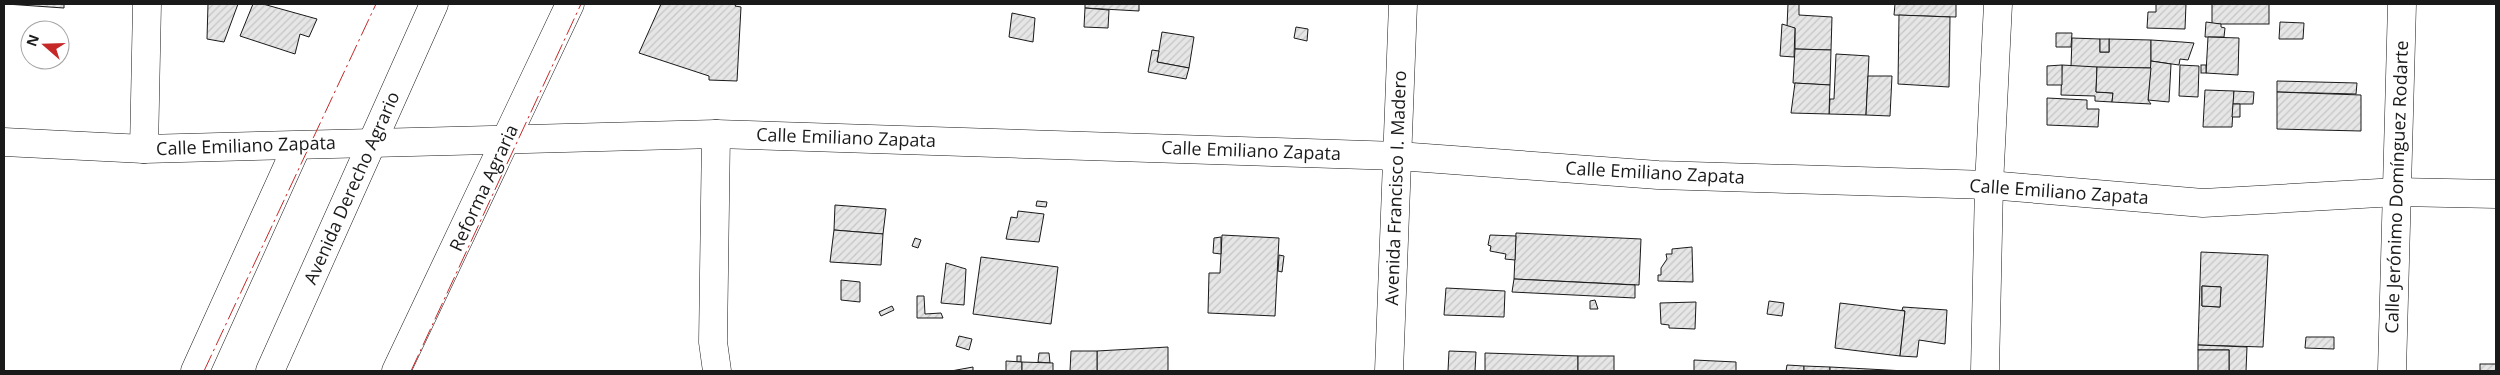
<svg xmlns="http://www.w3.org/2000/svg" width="2500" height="375" font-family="'Open Sans',sans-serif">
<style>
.building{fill:url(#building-hatch);stroke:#1a1a1a;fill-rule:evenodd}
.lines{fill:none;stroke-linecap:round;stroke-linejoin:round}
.minor-casing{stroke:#1a1a1a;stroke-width:29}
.minor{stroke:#fff;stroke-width:28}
.power{stroke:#c62828;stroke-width:1;stroke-dasharray:18 4 2.5 4;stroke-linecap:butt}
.labels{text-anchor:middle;stroke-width:4;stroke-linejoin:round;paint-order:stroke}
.street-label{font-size:18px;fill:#1a1a1a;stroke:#fff}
</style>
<defs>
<pattern id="building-hatch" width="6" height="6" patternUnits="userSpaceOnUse" patternTransform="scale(1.25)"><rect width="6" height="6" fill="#e6e6e6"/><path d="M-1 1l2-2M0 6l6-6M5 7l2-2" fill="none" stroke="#c5c5c5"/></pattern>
</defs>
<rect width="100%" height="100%" fill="#fff"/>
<g class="building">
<polygon points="6,4 64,4 64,8"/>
<polygon points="208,4 238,4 224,42 207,39"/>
<polygon points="253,4 263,4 317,19 309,37 300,34 295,54 240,36"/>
<polygon points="661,4 736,4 735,6 741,7 737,81 709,80 709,76 639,53"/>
<polygon points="1085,4 1139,4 1139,11 1085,8"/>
<polygon points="1788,4 1799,4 1799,15 1832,17 1831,50 1795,49 1795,28 1787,27"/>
<polygon points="1895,4 1956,4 1956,17 1894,15"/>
<polygon points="2156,4 2186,4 2185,29 2147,28 2148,12 2156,12"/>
<rect x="2212" y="4" width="57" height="20"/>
<polygon points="1085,8 1109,10 1108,28 1084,27"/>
<polygon points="1012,13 1035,18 1033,42 1009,37"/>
<polygon points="1899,15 1950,17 1949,87 1898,84"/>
<polygon points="2206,22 2221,24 2221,27 2225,28 2224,37 2205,37"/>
<polygon points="2280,22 2304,23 2303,39 2279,39"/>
<polygon points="1782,24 1795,28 1794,57 1780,56"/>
<polygon points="1296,27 1308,29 1307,41 1294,38"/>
<polygon points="1162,32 1194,37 1189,68 1157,62"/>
<polygon points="2056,33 2072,33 2071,47 2056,47"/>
<polygon points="2208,37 2239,38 2238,75 2206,73"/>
<polygon points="2072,38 2100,39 2100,52 2109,52 2109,39 2151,40 2151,68 2071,67"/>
<rect x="2100" y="39" width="9" height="13"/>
<polygon points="2151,40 2182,42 2194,43 2188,60 2180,59 2179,65 2151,61"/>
<polygon points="1795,49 1831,50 1830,85 1793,83"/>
<polygon points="1152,50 1159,51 1157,62 1189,68 1186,79 1148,72"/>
<polygon points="1836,54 1869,56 1866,115 1829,114 1830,99 1834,99"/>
<polygon points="2151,61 2171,64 2169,102 2148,100"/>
<polygon points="2062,65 2097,67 2096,92 2113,93 2112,102 2095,101 2095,96 2061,95"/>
<polygon points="2062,65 2062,85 2047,85 2047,66"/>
<polygon points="2180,65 2199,66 2198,97 2179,96"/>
<rect x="2201" y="65" width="5" height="8"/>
<polygon points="2097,67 2151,68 2148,100 2151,104 2112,102 2113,93 2096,92"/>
<polygon points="1868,76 1892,76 1890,116 1866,115"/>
<polygon points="2277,81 2357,83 2356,94 2277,92"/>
<polygon points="1795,83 1830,85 1829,114 1791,113"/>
<polygon points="2205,90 2234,91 2232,127 2203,127"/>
<polygon points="2234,91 2254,92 2253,104 2233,104"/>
<polygon points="2277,92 2361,95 2361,131 2277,129"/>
<polygon points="2047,98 2087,100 2087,109 2099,109 2098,127 2047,125"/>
<polygon points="2233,104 2240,104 2240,117 2232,117"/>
<polygon points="1037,201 1047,202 1046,207 1036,206"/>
<polygon points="835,205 886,209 883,234 834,230"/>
<polygon points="1018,211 1044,214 1039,242 1006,239 1011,217 1017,218"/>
<polygon points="834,230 883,234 881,265 830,262"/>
<polygon points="1516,233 1641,239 1639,285 1514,279"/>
<polygon points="1222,235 1279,238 1275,316 1208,313 1209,273 1220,273"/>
<polygon points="1490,235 1516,236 1515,260 1505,259 1506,254 1490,251 1491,246 1488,245"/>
<polygon points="1221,237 1221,254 1213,253 1214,238"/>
<polygon points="915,238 921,240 918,248 912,246"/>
<polygon points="1692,247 1693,282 1658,281 1658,275 1661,275 1661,268 1667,259 1666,254 1672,254 1672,249"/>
<path d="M2201,252L2268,255L2263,347L2198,345ZM2202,286L2221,287L2220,307L2202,306Z"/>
<polygon points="1279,255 1284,256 1282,272 1278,271"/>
<polygon points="981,257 1058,267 1051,324 973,314"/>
<polygon points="946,263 966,269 964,305 941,303"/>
<polygon points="1514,279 1635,285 1635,298 1512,292"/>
<polygon points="841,280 860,282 860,302 841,300"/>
<polygon points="2202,286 2221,287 2220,307 2202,306"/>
<polygon points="1446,288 1505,291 1504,317 1444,315"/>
<polygon points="917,296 924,296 925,314 941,313 943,318 917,318"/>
<polygon points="1595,300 1598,309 1590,309 1590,301"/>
<polygon points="1769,301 1784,303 1782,316 1767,314"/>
<polygon points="1696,302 1695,329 1669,328 1669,325 1661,324 1660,303"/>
<polygon points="1840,303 1905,311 1900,356 1835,348"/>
<polygon points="892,306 894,310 881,316 879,312"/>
<polygon points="1903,307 1947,310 1945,344 1919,340 1917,357 1900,356 1905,311 1902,310"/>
<polygon points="959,336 972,339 969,350 956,346"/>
<polygon points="2306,337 2334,337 2334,349 2305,348"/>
<polygon points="2198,345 2247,347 2246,371 2229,371 2229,350 2198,350"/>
<polygon points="1168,347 1168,371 1097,371 1097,351"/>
<rect x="2198" y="350" width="31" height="21"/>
<polygon points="1071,351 1097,351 1097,371 1070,371"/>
<polygon points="1449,351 1476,352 1475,371 1448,371"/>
<polygon points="1039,353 1049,353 1050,363 1038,362"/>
<polygon points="1485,353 1578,356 1578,371 1485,371"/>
<rect x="1017" y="356" width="4" height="6"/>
<rect x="1578" y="356" width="36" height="15"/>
<polygon points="1694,360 1736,362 1736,371 1694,371"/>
<polygon points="1006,361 1022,362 1022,371 1006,371"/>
<polygon points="1022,362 1053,363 1053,371 1022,371"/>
<rect x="2480" y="364" width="16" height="7"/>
<polygon points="1787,365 1804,366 1804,371 1786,371"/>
<polygon points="1804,366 1830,367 1830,371 1804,371"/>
<polygon points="973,367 973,371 951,371"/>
<polygon points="1830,367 1906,371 1830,371"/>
</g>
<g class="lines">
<g class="minor-casing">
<g id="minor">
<polyline points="716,134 713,342 717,371"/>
<polyline points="4,142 144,149 716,134 1398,156 1658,175 1989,185 2203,203 2397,192 2496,194"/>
<polyline points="144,149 147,4"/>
<polyline points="195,371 297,146"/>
<polyline points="270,371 434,4"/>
<polyline points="396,371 570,4"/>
<polyline points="1389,371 1403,4"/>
<polyline points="1985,371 1989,185 1998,4"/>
<polyline points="2392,371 2402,4"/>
</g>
</g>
<use href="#minor" class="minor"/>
<g class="power">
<polyline points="204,371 376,4"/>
<polyline points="411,371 581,4"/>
</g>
</g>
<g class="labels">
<g class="street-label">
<text transform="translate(846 138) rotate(2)" y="6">Calle Emiliano Zapata</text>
<text transform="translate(246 146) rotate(-2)" y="6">Calle Emiliano Zapata</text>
<text transform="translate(1251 151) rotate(2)" y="6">Calle Emiliano Zapata</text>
<text transform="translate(1655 173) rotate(3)" y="6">Calle Emiliano Zapata</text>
<text transform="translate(2397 187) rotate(-88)" y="6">Calle Jerónimo Domínguez Rodarte</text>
<text transform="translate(352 188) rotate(-66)" y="6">Avenida Derecho Agrario</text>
<text transform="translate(484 188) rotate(-65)" y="6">Reforma Agraria</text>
<text transform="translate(1396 188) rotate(-88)" y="6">Avenida Francisco I. Madero</text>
<text transform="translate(2059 192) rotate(4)" y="6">Calle Emiliano Zapata</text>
</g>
</g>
<rect width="2500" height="375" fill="none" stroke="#1a1a1a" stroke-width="10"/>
<g transform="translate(45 45) rotate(290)"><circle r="24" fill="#ffffff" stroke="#a3a3a3"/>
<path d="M0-4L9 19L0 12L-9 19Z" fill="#c62828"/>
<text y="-8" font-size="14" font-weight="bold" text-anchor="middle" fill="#1a1a1a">N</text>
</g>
</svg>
